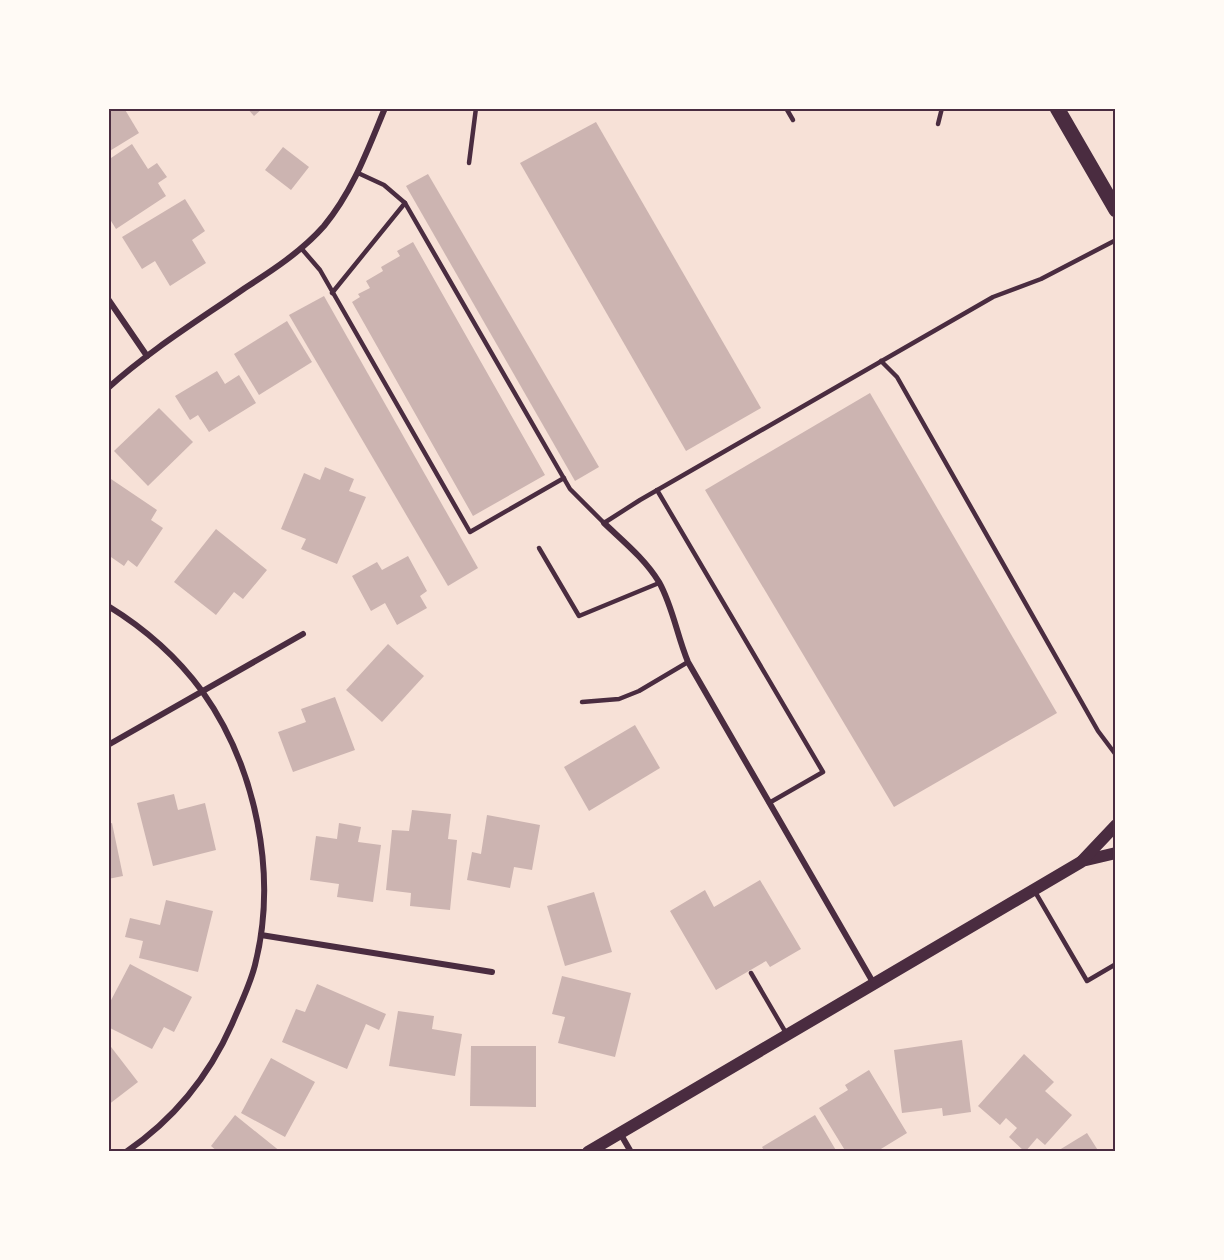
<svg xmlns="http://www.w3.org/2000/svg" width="1224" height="1260" font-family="'Fira Sans',sans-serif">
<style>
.building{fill:#ccb4b1}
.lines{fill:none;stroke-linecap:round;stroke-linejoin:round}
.service{stroke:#4a2c40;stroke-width:4.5}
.minor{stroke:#4a2c40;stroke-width:6}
.secondary{stroke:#4a2c40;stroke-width:12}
.primary{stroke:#4a2c40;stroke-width:15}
.neatline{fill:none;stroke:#4a2c40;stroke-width:2}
</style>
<rect width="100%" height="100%" fill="#f7e1d7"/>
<g class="building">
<polygon points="108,108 124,108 139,133 108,152"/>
<polygon points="247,108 263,108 254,116"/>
<polygon points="596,122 761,408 686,451 520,163"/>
<polygon points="132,144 148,169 157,163 167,177 158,183 166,196 116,229 108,216 108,160"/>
<polygon points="283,147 309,167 291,190 265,170"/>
<polygon points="428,174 599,467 575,481 406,186"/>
<polygon points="185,199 205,231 192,240 206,263 170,286 155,261 142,269 122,237"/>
<polygon points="413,242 545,475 473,516 352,302 360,297 358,294 370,288 366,281 383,271 381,267 400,256 397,251"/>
<polygon points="324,296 478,568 448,586 289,315"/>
<polygon points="287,321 312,362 259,395 234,354"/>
<polygon points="217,371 225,384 239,375 256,403 209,432 198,415 190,420 175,396"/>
<polygon points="870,393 1057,713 894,807 705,490"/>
<polygon points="159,408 193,442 148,486 114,451"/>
<polygon points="325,467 354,479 349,491 366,497 337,564 301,549 306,539 281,529 304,473 320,480"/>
<polygon points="108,477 157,510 151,520 163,528 137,567 128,560 124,566 108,555"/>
<polygon points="216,529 267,570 243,599 234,592 216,615 174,582"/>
<polygon points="408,556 427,591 420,596 427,608 397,625 385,603 371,611 352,576 377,562 382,570"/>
<polygon points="388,644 424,676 382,722 346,690"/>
<polygon points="335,697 355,750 293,772 278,732 306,722 301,709"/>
<polygon points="635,725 660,768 589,811 564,767"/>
<polygon points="174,794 178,810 205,803 216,850 153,866 137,803"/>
<polygon points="412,810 451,814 448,839 457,840 450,910 410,906 411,893 386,890 392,830 409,831"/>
<polygon points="487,815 540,825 532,870 514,867 510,888 467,880 472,852 481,854"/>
<polygon points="112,823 123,876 108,879 108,824"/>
<polygon points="339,823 361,827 358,842 381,845 373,902 337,897 339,884 310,880 316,836 337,839"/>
<polygon points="760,880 801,949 770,967 766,961 716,990 670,911 705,890 714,907"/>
<polygon points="594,892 612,952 565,966 547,906"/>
<polygon points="166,900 213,911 198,972 139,958 143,941 125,937 130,918 160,925"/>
<polygon points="130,964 192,997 174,1032 164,1027 152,1049 108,1027 108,1006"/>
<polygon points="562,976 631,993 615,1057 558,1043 565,1017 552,1014"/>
<polygon points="317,984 386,1014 379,1030 366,1024 347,1069 282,1042 296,1009 305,1012"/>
<polygon points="398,1011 434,1016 432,1029 462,1034 455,1076 389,1066"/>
<polygon points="962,1040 971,1112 943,1116 942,1108 902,1113 894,1050"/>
<polygon points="108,1043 138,1082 108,1105"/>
<polygon points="471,1046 536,1046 536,1107 470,1106"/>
<polygon points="1024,1054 1054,1082 1045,1091 1072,1115 1045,1145 1037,1138 1025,1152 1009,1137 1017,1128 1006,1118 1000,1125 978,1106"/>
<polygon points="271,1058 315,1082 285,1137 241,1113"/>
<polygon points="869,1070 907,1133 876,1152 846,1152 819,1108 848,1090 845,1085"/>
<polygon points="235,1115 281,1152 218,1152 211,1146"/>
<polygon points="815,1115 837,1152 765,1152 762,1147"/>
<polygon points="1087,1133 1099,1152 1056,1152"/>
</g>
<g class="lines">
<g class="service">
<polyline points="786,108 793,120"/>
<polyline points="938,124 942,108"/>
<polyline points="469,163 476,108"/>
<polyline points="358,173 384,185 405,203 570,489 604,523 640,500 993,297 1041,279 1116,240"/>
<polyline points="301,248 320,270 470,532 564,478"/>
<polyline points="332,293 405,203"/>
<polyline points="881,361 897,377 1098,731 1116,755"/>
<polyline points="657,490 823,772 769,803"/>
<polyline points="539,548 579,616 659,583"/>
<polyline points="582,702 619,699 639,691 688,662"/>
<polyline points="1034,890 1087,981 1116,964"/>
<polyline points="751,973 786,1033"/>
</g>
<g class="minor">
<polyline points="108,299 147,356"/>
<path d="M108,388C150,350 199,320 245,288C273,270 302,251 324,226C353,191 368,149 385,108"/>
<path d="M604,523C624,542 645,559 659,582C673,607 677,636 688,662L874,984"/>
<path d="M108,606C144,628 177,657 202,691C256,767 278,874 255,965C250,985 240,1005 232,1024C209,1076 173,1120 126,1152"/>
<polyline points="108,745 303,634"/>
<polyline points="261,935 492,972"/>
<polyline points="620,1133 631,1152"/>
</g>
<g class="secondary">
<polyline points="1082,861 1116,853"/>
<polyline points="588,1152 1081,862 1116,825"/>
</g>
<polyline class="primary" points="1057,108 1116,210"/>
</g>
<rect width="1224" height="1260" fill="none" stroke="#fffaf5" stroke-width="219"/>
<rect x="110" y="110" width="1004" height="1040" class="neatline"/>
</svg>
